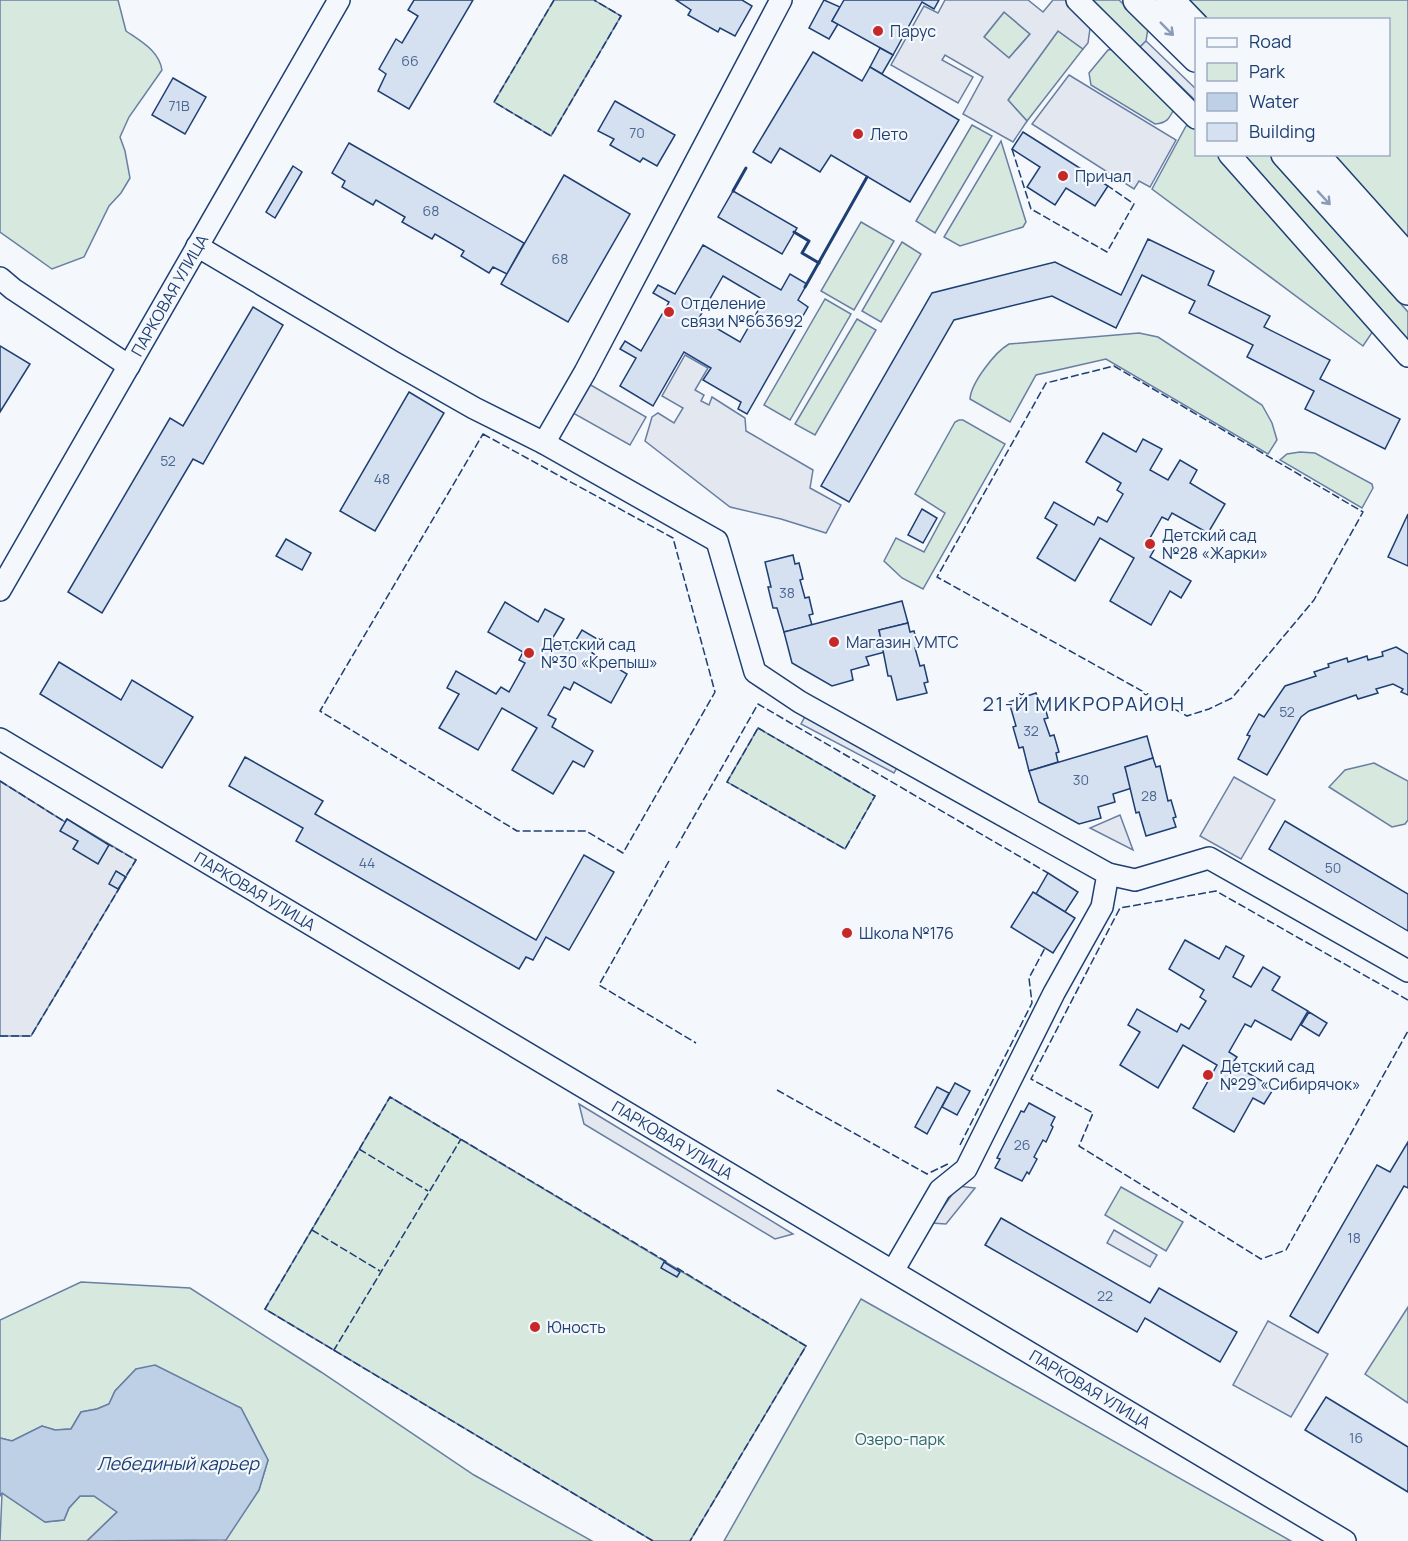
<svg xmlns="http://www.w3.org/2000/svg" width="1408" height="1541" font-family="Manrope,sans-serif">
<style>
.green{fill:#d7e8df;stroke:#687fa3;stroke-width:1.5}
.parking{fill:#e3e8f0;stroke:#687fa3;stroke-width:1.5;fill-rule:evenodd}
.water{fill:#bed0e5;stroke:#687fa3;stroke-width:1.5}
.building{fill:#d5e0f0;stroke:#1d3f73;stroke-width:1.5;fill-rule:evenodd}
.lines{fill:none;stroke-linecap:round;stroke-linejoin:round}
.minor-casing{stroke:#1d3f73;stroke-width:24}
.major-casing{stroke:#1d3f73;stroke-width:30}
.minor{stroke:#f4f7fb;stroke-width:21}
.major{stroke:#f4f7fb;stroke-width:27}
.fence{stroke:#1d3f73;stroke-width:1.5;stroke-dasharray:8 3;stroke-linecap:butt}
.wall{stroke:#1d3f73;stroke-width:3}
.oneway{stroke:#889bb7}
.poi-dot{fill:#c62828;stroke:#f4f7fb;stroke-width:2}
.labels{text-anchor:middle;stroke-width:4.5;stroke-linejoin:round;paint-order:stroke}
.number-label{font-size:14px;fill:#4b6792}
.poi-label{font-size:16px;fill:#1d3f73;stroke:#f4f7fb;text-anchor:start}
.street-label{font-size:16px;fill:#1d3f73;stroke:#f4f7fb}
.park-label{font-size:16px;fill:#2c6c60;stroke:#f4f7fb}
.water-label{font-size:18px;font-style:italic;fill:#1d3f73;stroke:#f4f7fb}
.quarter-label{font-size:20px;letter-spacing:1.5px;fill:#1d3f73;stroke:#f4f7fb}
</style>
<rect width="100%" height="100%" fill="#f4f7fb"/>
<g class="green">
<path d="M0,0H118L126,31C142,42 159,51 162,70L129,117L120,137L125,151L130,178L121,193L109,206L84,257L52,269L0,232Z"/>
<polygon points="554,0 594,0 621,16 551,136 494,102"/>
<polygon points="1090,0 1119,0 1148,28 1146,41 1140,47"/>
<polygon points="1184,0 1408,0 1408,242 1332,155 1388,154 1388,20 1203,19"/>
<polygon points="1004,12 1030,34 1009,58 984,37"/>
<polygon points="1058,31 1083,49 1027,121 1008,100"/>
<path d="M1114,49L1174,109C1169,119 1167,123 1155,124L1091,85L1089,73L1108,50Z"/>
<polygon points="1192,124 1196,125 1196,154 1224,155 1377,325 1363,346 1152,189 1186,126"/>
<polygon points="972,125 992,136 935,233 916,221"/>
<polygon points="1001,141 1026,222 1023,227 960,246 944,237"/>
<polygon points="1243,155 1270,155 1408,312 1408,345"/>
<polygon points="861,222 894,241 854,310 821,291"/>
<polygon points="902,242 921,254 881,322 862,311"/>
<polygon points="825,299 851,314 790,420 764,405"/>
<polygon points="857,319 876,330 815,435 795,424"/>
<path d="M1139,333L1158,337L1262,405L1272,423L1277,440L1268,454L1106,359L1036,375L1010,422L970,399C971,383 995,352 1009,344Z"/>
<polygon points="959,420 963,420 1005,444 923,589 902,578 884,561 896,538 924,552 945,513 915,494 955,422"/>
<polygon points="1300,452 1315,453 1372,484 1373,488 1362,508 1280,460 1287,454"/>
<polygon points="758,728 875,796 845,849 727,782"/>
<polygon points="1374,763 1408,781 1408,820 1405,824 1392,827 1329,787 1345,770"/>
<polygon points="390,1097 806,1346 690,1541 653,1541 265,1309"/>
<polygon points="1121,1187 1183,1222 1166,1251 1105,1215"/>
<polygon points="81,1282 190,1288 321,1372 474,1475 592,1541 224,1541 259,1490 268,1460 241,1408 208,1393 136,1369 115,1391 109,1404 97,1409 81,1412 71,1429 55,1430 42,1426 12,1441 0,1438 0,1320"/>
<polygon points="861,1299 1291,1541 724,1541"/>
<polygon points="1408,1307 1408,1403 1365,1374"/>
<polygon points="2,1493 45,1522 64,1520 69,1508 80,1496 94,1496 117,1512 87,1541 0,1541"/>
</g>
<g class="parking">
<path d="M945,0H1028L1043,12L1053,0H1070L1091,21L1088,43L1083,49L1058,31L1008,100L1027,121L1013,142L963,114L983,77L945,55L942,60L973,77L958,103L891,65L924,6L938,13ZM1004,12L1030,34L1009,58L984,37Z"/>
<polygon points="1146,41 1196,89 1196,101 1140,47"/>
<polygon points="1069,75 1176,140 1150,187 1139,181 1134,189 1032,124"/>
<polygon points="685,355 708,368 695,390 704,395 701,401 709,405 712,397 745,418 746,431 813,470 810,488 841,505 826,533 781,519 730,507 645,441 652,417 658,413 674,423 683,408 662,396"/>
<polygon points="589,384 646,417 630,445 573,413"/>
<polygon points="807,713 900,762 894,773 801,724"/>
<polygon points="1234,777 1275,800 1241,859 1200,836"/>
<polygon points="0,781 65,822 67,819 136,860 31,1036 0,1036"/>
<polygon points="1120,815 1133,850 1090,828"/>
<polygon points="579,1104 793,1234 775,1239 584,1124"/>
<polygon points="958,1186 975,1188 946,1224 932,1223"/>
<polygon points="1114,1230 1157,1255 1150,1267 1107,1243"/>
<polygon points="1268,1321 1328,1354 1291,1417 1233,1385"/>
</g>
<polygon class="water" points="155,1365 241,1408 268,1460 259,1490 226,1540 87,1541 117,1512 94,1496 80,1496 69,1508 64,1520 45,1522 2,1493 0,1496 0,1438 12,1441 42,1426 55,1430 71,1429 81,1412 97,1409 109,1404 115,1391 136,1369"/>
<g class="building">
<polygon points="414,0 473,0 409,109 378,91 386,74 379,69 396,39 402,43 418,16 408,10"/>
<polygon points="676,0 742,0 752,6 735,36 720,28 718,32 688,15 691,10"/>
<polygon points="824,0 840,7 832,21 838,24 829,39 809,28"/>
<polygon points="844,0 939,0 934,9 922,2 893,55 832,21"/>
<polygon points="880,48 893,55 882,74 870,67"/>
<polygon points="813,52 862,81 870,67 959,120 910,202 831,155 820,172 780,148 771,163 753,152"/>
<polygon points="173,78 206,97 185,134 152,115"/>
<polygon points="615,101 675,135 657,166 643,158 640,162 610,145 614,139 598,131"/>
<polygon points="1023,132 1108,186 1095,206 1066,188 1055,205 1027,187 1040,167 1012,149"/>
<polygon points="349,143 524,243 507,274 493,267 489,273 461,256 464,251 435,234 432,239 402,222 405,217 376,200 373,205 342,187 345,181 332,173"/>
<polygon points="293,166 302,172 275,218 266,212"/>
<polygon points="564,175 630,214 568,322 501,284"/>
<polygon points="733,191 797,228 782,254 718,217"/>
<polygon points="1148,239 1214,271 1208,285 1270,316 1264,327 1330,360 1320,379 1400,419 1385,449 1305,409 1314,391 1247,357 1253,345 1189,313 1195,301 1142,275 1116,328 1052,296 954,320 849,502 821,486 932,293 1055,262 1121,295"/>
<path d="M703,245L781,290L790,274L807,284L798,300L808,307L747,414L738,409L741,402L703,380L711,368L684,352L653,406L620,386L636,358L620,349L625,341L641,351L669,302L653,293L658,285L675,294ZM723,276L764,300L740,342L699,318Z"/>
<polygon points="253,307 283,325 203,464 193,459 102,613 68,592 170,418 183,426"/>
<polygon points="0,346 30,364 0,412"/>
<polygon points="409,392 444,413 375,531 340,511"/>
<polygon points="1103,433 1136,452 1143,439 1162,449 1150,470 1168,480 1180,460 1197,470 1190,483 1225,504 1208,533 1172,513 1168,520 1162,517 1146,545 1154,550 1150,557 1191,581 1181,598 1170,591 1151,625 1110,601 1134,558 1100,538 1075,581 1037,558 1057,525 1045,518 1054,502 1094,525 1098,517 1107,522 1123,494 1117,490 1121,483 1086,462"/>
<polygon points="922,509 937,518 923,543 908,535"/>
<polygon points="1408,514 1408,566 1388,557"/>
<polygon points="286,539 311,553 302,570 276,556"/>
<polygon points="793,555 795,564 799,563 803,579 800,580 805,598 809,597 813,614 809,615 812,625 784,632 777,608 773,608 768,587 771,587 765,562"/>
<polygon points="902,601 908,623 879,630 885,652 866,657 869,665 851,670 853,680 832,686 792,663 784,632"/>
<polygon points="505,602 538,622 545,609 564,619 552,639 570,650 582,630 599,640 592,653 627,674 611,703 574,682 570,690 564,687 548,715 556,719 552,727 593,751 584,767 573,761 553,794 512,770 537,728 502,708 478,750 439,728 459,694 447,688 456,671 496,694 501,687 509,692 525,663 519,660 523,652 488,632"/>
<polygon points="908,623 910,632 914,631 918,647 915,648 920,666 924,665 928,682 924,683 927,693 897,700 891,676 888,676 879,630"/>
<polygon points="1396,647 1408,654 1408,695 1401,692 1403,689 1393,684 1376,689 1378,693 1358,699 1356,695 1309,711 1301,717 1267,775 1238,759 1250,736 1247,735 1259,714 1264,717 1285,686 1316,676 1314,672 1329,667 1328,664 1347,658 1348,662 1367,656 1368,660 1383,656 1382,652"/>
<polygon points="59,662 121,700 132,680 193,717 162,768 40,694"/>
<polygon points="1036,693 1039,702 1043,701 1048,718 1044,719 1050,736 1054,735 1059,752 1056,753 1058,762 1029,771 1023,747 1019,748 1013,727 1016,726 1009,702"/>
<polygon points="1147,736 1153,758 1125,767 1132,788 1113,794 1115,802 1098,807 1101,818 1079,824 1039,802 1029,771"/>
<polygon points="245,757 323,801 315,814 536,940 584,855 614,872 569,950 546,937 533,960 526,957 519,969 296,841 303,828 229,786"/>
<polygon points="1153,758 1156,767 1160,766 1168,801 1171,800 1176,817 1173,818 1176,827 1146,836 1139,812 1136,813 1125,767"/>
<polygon points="67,819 109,845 98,864 73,849 78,841 60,831"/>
<polygon points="1285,821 1408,894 1408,931 1269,849"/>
<polygon points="116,871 126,877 118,889 109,884"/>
<polygon points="1048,873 1078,892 1065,912 1036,894"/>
<polygon points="1033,892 1075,918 1053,953 1011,927"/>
<polygon points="1185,940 1219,959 1226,946 1244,956 1233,977 1251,987 1263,967 1280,977 1272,990 1308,1011 1291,1040 1255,1020 1251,1027 1245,1024 1229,1052 1237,1057 1232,1064 1274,1088 1264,1104 1253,1098 1234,1132 1193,1108 1217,1065 1183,1045 1158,1088 1120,1065 1140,1032 1128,1025 1137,1009 1177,1032 1181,1024 1189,1029 1206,1001 1200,997 1204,990 1169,969"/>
<polygon points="1309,1012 1327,1023 1319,1036 1301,1025"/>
<polygon points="955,1083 970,1091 957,1115 942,1107"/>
<polygon points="937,1087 949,1093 927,1134 915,1127"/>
<polygon points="1029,1103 1055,1117 1051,1125 1053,1127 1046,1142 1043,1140 1034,1157 1037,1159 1029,1174 1027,1172 1022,1181 995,1168 1000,1159 997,1158 1021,1111 1024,1112"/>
<polygon points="1408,1142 1408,1188 1404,1186 1318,1333 1290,1316 1377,1165 1390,1172"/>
<polygon points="1001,1218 1150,1303 1159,1288 1237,1332 1220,1362 1145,1318 1137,1332 985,1245"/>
<polygon points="664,1262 680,1272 677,1277 661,1268"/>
<polygon points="1326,1397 1408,1447 1408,1492 1305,1430"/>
</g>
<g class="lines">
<g class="minor-casing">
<g id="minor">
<polyline points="1077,0 1196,118"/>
<polyline points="1229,154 1408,356"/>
<polyline points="197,246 393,362 474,408 544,443 717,541 755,672 800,702 1108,874 1102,907 1054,993 966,1169 940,1190 893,1271"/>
<polyline points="0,278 13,289 129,366"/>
<polyline points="544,443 585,372 781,0"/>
<path id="s1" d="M0,590L339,0"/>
<path id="s2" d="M0,739L1345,1541"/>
<polyline points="1108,874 1135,880 1209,858 1408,971"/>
</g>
</g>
<g class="major-casing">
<g id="major">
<polyline points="1137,0 1196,58"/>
<polyline points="1170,0 1196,27"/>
<polyline points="1285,154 1408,291"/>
<polyline points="1315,154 1408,258"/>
</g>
</g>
<use href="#minor" class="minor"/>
<use href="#major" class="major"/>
<g class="fence">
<polyline points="554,0 494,102 551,136 621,16 594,0"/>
<polyline points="1012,149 1031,209 1107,252 1134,204 1108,186"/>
<polygon points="1114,366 1363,512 1314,600 1232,698 1209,709 1187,716 937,577 1046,383"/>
<polygon points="483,434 673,538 715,692 623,853 586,831 517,831 320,711"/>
<polygon points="758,728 875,796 845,849 727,782"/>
<polyline points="0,781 65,822 67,819"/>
<polyline points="106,843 136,860 124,879"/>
<polyline points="676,848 758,704 1048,873"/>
<polyline points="669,861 599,985 696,1043"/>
<polyline points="1408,1000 1216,891 1120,908 1031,1079 1093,1113 1079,1146 1261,1259 1286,1250 1408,1031"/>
<polyline points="0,1036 31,1036 120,887"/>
<polyline points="777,1090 927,1174 950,1163"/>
<polyline points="960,1145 1032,1003 1029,978 1045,948"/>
<polyline points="359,1149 428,1191"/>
<polyline points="312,1230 380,1271"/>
<polyline points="677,1268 806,1346 690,1541"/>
<polyline points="335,1351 334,1350 461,1139"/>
<polyline points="653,1541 265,1309 390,1097 667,1262"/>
</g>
<g class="wall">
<polyline points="733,191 746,168"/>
<polyline points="794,232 809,241 802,253 819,263"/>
<polyline points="805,287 867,177"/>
</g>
</g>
<defs><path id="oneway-shaft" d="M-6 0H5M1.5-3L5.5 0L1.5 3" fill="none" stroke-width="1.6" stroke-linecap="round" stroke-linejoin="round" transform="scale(1.5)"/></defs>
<g class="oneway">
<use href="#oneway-shaft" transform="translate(1167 29) rotate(45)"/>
<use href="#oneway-shaft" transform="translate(1324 198) rotate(47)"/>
</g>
<g class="poi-dot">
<circle cx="878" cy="31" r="6"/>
<circle cx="858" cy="134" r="6"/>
<circle cx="1063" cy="176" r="6"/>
<circle cx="669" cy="312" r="6"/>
<circle cx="1150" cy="544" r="6"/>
<circle cx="834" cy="642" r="6"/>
<circle cx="529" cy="653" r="6"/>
<circle cx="847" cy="933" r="6"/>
<circle cx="1208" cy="1075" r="6"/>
<circle cx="535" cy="1327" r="6"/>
</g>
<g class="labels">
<g class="number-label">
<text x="410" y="66">66</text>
<text x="179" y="111">71В</text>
<text x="637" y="138">70</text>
<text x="431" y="216">68</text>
<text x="560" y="264">68</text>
<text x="168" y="466">52</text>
<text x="382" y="484">48</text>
<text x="787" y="598">38</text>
<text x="1287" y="717">52</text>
<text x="1031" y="736">32</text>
<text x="1081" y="785">30</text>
<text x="1149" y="801">28</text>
<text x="367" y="868">44</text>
<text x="1333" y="873">50</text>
<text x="1022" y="1150">26</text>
<text x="1354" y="1243">18</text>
<text x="1105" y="1301">22</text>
<text x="1356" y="1443">16</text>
</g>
<g class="poi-label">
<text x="890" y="37">Парус</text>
<text x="870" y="140">Лето</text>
<text x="1075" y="182">Причал</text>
<text x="681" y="309">Отделение<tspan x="681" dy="18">связи №663692</tspan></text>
<text x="1162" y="541">Детский сад<tspan x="1162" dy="18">№28 «Жарки»</tspan></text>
<text x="846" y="648">Магазин УМТС</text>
<text x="541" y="650">Детский сад<tspan x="541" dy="18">№30 «Крепыш»</tspan></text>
<text x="859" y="939">Школа №176</text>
<text x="1220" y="1072">Детский сад<tspan x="1220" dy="18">№29 «Сибирячок»</tspan></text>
<text x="547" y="1333">Юность</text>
</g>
<g class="street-label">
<text dy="6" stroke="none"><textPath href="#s1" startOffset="340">ПАРКОВАЯ УЛИЦА</textPath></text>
<text dy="6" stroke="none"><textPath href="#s2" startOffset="297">ПАРКОВАЯ УЛИЦА</textPath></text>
<text dy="6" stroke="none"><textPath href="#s2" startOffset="783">ПАРКОВАЯ УЛИЦА</textPath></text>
<text dy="6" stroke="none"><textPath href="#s2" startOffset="1269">ПАРКОВАЯ УЛИЦА</textPath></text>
</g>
<g class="park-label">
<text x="900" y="1445">Озеро-парк</text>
</g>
<g class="water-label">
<text x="178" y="1470">Лебединый карьер</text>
</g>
<g class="quarter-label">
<text x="1084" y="711">21-Й МИКРОРАЙОН</text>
</g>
</g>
<rect x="1195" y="18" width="195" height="138" fill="#f4f7fb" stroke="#9eadc5" stroke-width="1.5"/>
<rect x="1207" y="38" width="30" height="9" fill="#f4f7fb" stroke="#9eadc5" stroke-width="1.5"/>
<text x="1249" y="48" font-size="18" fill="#1d3f73">Road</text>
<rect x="1207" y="63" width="30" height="18" fill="#d7e8df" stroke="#9eadc5" stroke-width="1.5"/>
<text x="1249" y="78" font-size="18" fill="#1d3f73">Park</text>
<rect x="1207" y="93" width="30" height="18" fill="#bed0e5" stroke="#9eadc5" stroke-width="1.5"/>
<text x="1249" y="108" font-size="18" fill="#1d3f73">Water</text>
<rect x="1207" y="123" width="30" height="18" fill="#d5e0f0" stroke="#9eadc5" stroke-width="1.5"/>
<text x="1249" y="138" font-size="18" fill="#1d3f73">Building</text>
</svg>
